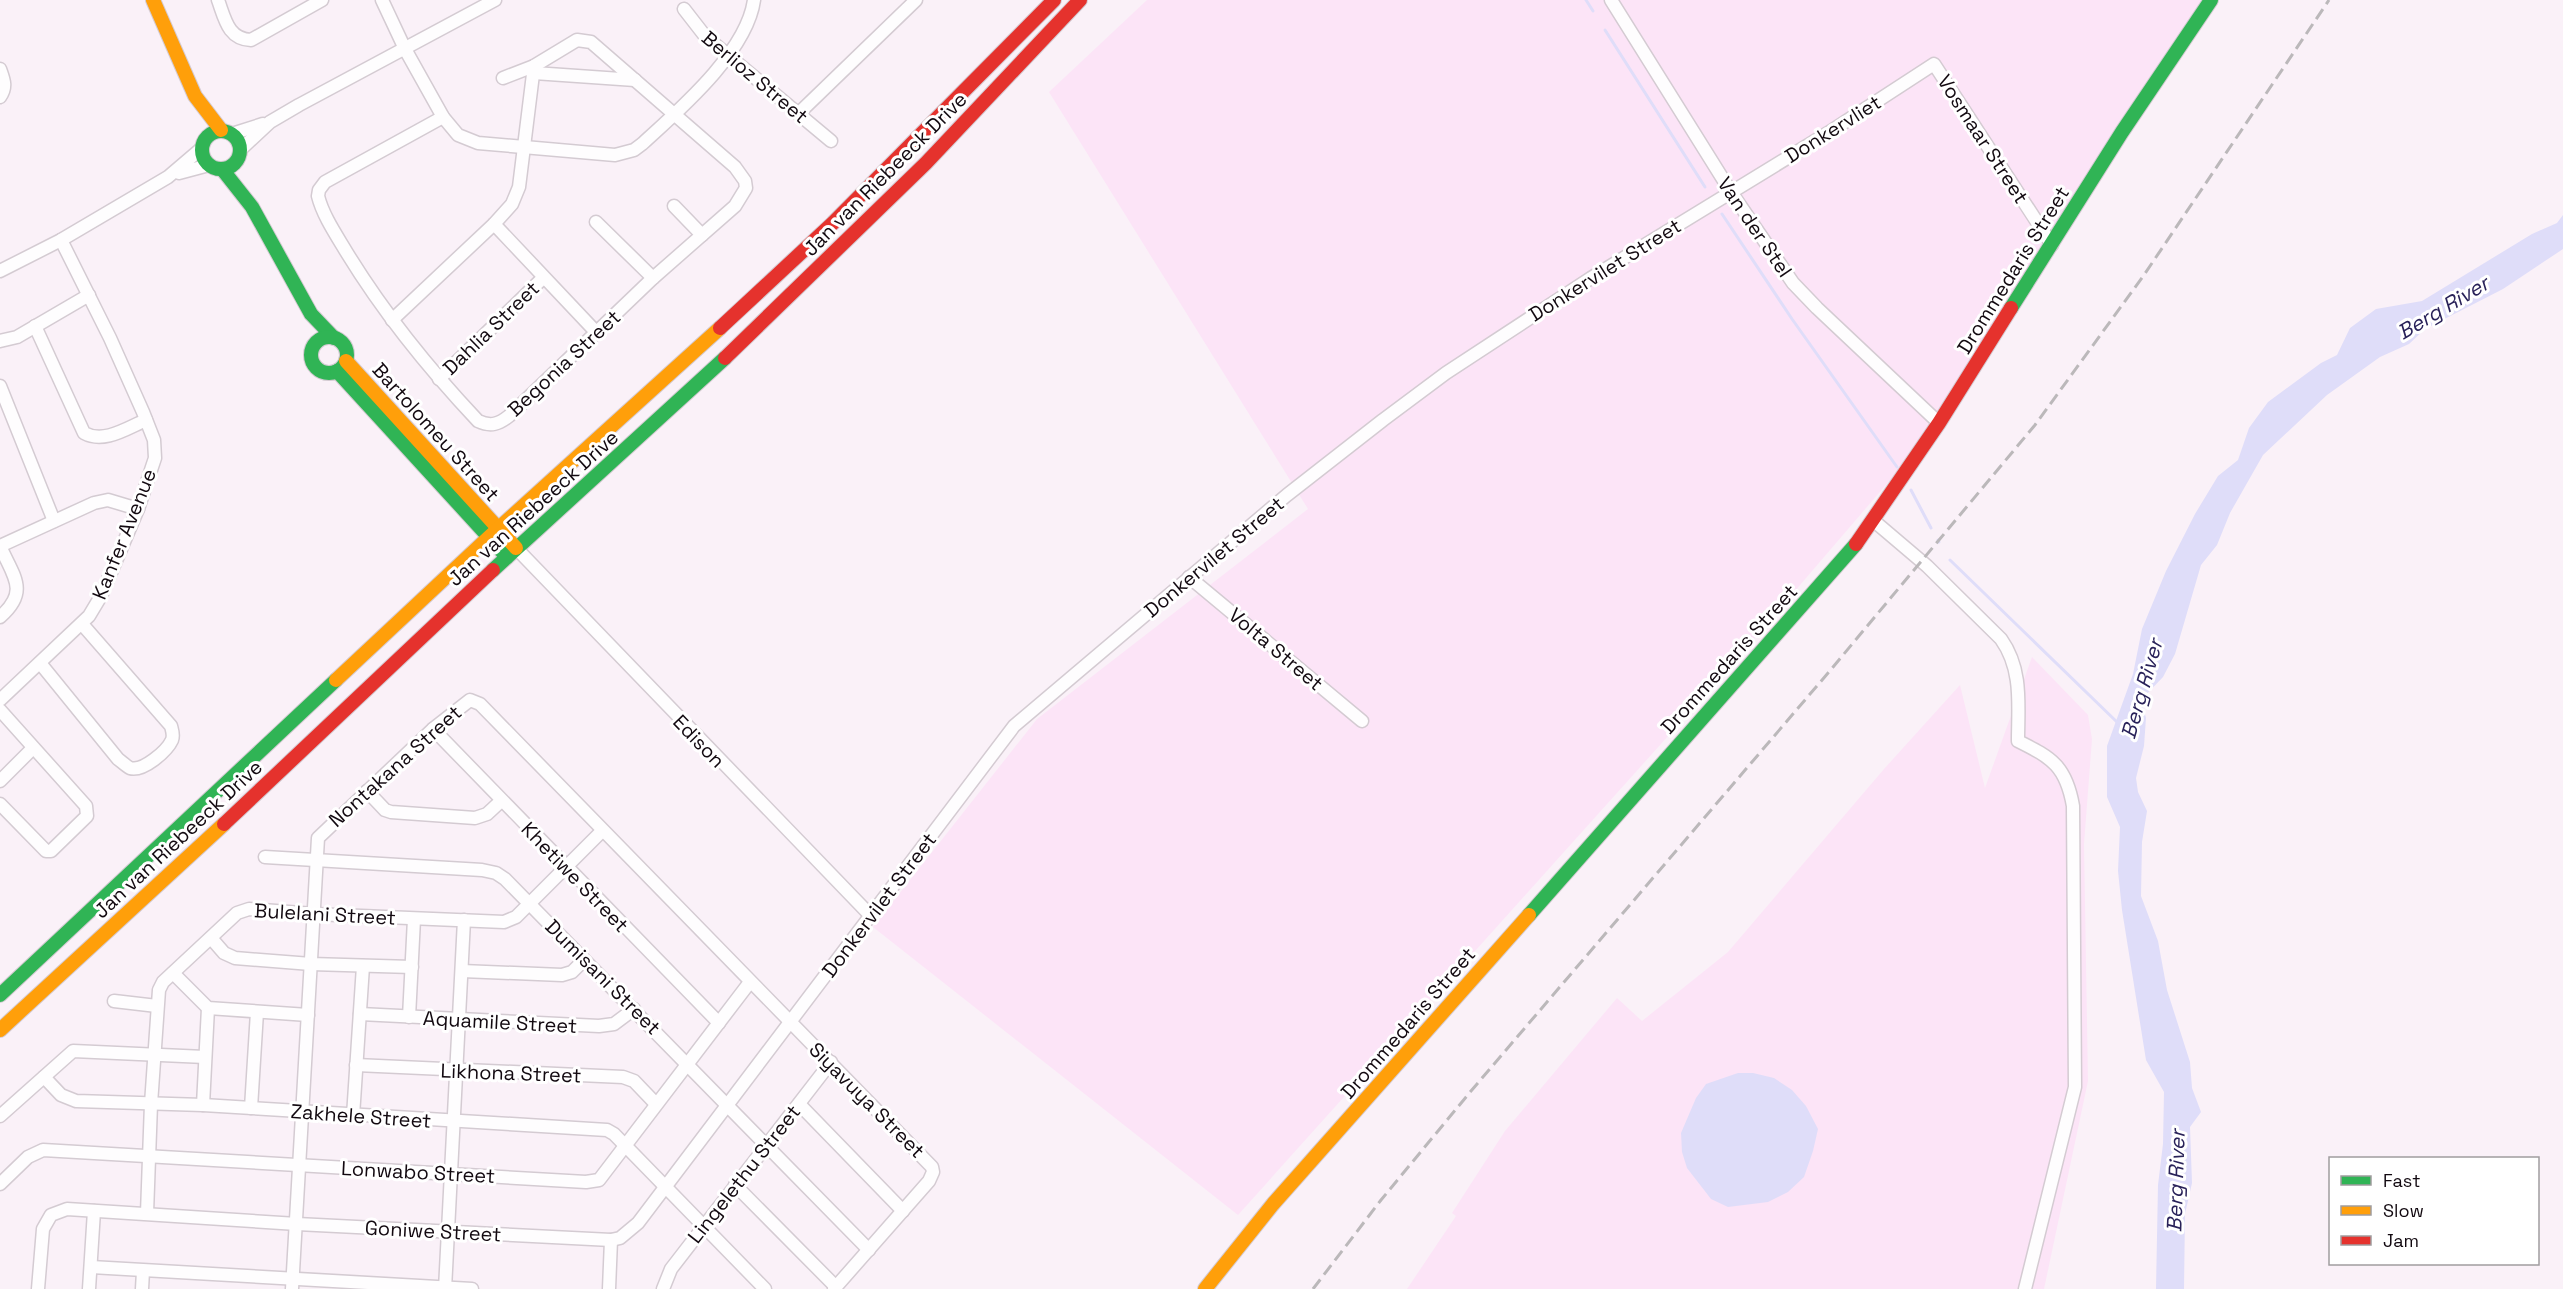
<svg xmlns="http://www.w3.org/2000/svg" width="2563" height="1289" font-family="'Space Grotesk',sans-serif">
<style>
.built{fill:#fce4f7}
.water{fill:#dfddf9}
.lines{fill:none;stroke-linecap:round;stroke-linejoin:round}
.stream{stroke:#dfddf9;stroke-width:3}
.street-casing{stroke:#d4cbd2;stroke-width:15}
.fast-casing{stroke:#d4cbd2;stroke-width:16}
.slow-casing{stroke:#d4cbd2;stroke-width:16}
.jam-casing{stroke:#d4cbd2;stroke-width:16}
.street{stroke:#fefdfe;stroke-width:12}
.fast{stroke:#30b455;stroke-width:14}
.slow{stroke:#ff9f0a;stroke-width:14}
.jam{stroke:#e5322d;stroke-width:14}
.rail{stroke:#bbb8ba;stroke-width:3;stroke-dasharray:12 6;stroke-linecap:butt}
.labels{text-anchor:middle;stroke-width:6;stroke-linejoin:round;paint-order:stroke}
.street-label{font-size:20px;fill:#120910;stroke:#fff}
.water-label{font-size:21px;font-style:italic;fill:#292259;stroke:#fff}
</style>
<rect width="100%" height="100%" fill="#faf1f8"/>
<g class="built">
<polygon points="1147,0 2206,0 1963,375 1891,479 1722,676 1238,1215 873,927 1037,719 1308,509 1049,92"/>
<polygon points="2032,657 2088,715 2092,739 2084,844 2088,1081 2044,1289 1407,1289 1456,1216 1452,1213 1505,1131 1617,998 1642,1021 1728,952 1884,769 1960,685 1985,788"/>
</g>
<g class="water">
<polygon points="2563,215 2563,249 2503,289 2425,329 2409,344 2380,357 2327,395 2263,455 2230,513 2217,545 2201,565 2175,654 2163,677 2141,700 2146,718 2144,746 2136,778 2138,792 2147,811 2142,842 2141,896 2158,941 2167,990 2190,1062 2192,1088 2201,1112 2190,1127 2192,1183 2185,1214 2184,1289 2156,1289 2158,1185 2163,1144 2164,1092 2146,1060 2122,910 2118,871 2120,827 2107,797 2107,746 2133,674 2142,629 2166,571 2195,514 2218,476 2238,460 2249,428 2268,402 2321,363 2337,355 2350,328 2376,309 2422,301 2532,234 2557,223"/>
<polygon points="1738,1073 1753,1073 1774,1078 1792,1090 1806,1106 1818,1129 1813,1151 1804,1177 1788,1192 1768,1202 1728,1207 1711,1199 1687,1168 1682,1152 1681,1133 1696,1098 1706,1084"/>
</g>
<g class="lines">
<g class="stream">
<polyline points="1586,0 1593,11"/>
<polyline points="1605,30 1705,187"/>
<polyline points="1722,214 1792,319 1897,467"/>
<polyline points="1911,490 1931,528"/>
<polyline points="1938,540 1939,542"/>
<polyline points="1950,560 2118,723"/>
</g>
<g class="street-casing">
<g id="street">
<path d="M218,0C225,19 228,39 251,40L322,0"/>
<path d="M382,0L405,49L443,117L458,135L478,143L615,155L634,150L642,144C679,110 747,52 754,0"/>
<polyline points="1611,0 1731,192 1793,283 1817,308 1939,423"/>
<polyline points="684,9 705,36 831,141"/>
<path d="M0,69C4,80 7,87 0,97"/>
<polyline points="534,73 635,80"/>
<polyline points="798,114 916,0"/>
<path d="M443,117L325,182L319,190L318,196C323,216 337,236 347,253C385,315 429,369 478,421C491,427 499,424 509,416L653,278L735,206L746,188L745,181L735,167L591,42L577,40L534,66L503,78"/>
<polyline points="232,134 263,124"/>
<polyline points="240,150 270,122 299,105 495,0"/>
<polyline points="179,173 209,165"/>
<polyline points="674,206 702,235"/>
<polyline points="596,222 653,278"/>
<polyline points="494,224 596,332"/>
<polyline points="0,271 61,240 168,177 202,148"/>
<polyline points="392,320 494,224 512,204 519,187 534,66"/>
<path d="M35,326L84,433C104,444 127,428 146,420"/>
<polyline points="0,341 17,337 89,295"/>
<polyline points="439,379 543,278"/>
<polyline points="0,386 54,521"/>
<path d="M1874,521L1927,566L2001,639C2023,670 2018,705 2018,741C2052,758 2066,766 2073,806L2075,1087L2025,1289"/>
<polyline points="0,546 94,503 108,500 138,509"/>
<path d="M0,546C13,576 30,591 0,617"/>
<polyline points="516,548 871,916"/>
<polyline points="1189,577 1362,721"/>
<path d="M40,663L118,759C121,761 126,766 130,768C143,772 167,751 172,740C174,735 172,730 171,726L82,624"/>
<polyline points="0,700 89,616 101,596 138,509 155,458 154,440 143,412 110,338 61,240"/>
<polyline points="0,710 86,806 87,816 51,851 46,851 0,804"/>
<polyline points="433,729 719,1023"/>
<polyline points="0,781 33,748"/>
<polyline points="367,791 385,810 391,812 475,818 487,814 501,801"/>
<polyline points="265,857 482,870 496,873 505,879 869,1250"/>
<polyline points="211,938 224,953 235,958 311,964 412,967"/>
<polyline points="462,971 562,975 572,972 584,960"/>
<polyline points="173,973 208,1008 308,1015"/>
<polyline points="114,1001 157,1006"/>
<polyline points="360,1014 599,1026 614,1024 634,1009"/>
<polyline points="409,1017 414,919"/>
<polyline points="356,1065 623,1077 634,1081 656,1104"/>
<polyline points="44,1077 61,1095 76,1101 203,1105 607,1130 614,1134 765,1289"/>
<polyline points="799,1104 903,1211"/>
<polyline points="203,1105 208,1008"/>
<polyline points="251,1108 257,1012"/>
<polyline points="0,1116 73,1051 205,1057"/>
<polyline points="353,1116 363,966"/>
<polyline points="0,1184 28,1157 43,1150 586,1182 599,1180 750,982"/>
<polyline points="735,1185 836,1287"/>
<polyline points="147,1213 151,1104 159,990 163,982 237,913 249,909 314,914 504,922 516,917 602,831"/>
<polyline points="91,1267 472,1289"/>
<polyline points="38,1289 43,1229 51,1215 67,1209 297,1224 611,1240 620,1238 638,1223 1014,726 1287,495 1383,420 1446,373 1591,278 1828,133 1934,64 2052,245"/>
<polyline points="89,1289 94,1211"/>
<polyline points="142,1289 143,1271"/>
<polyline points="292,1289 318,838 433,729 470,700 480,704 932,1167 933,1172 929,1181 834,1289"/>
<polyline points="445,1289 464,920"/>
<polyline points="609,1289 611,1240"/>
<polyline points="663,1289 671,1269 831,1062"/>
</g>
</g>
<g class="fast-casing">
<g id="fast">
<circle cx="221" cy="150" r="19"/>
<polyline points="222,169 252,207 311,314 334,338"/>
<polyline points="2011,308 2122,132 2211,0"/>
<circle cx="329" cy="355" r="18"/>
<polyline points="337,371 507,557"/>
<polyline points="493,570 725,358"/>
<polyline points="1529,915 1856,544"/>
<polyline points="0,995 336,680"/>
</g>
</g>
<g class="slow-casing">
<g id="slow">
<polyline points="153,0 195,96 221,130"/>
<polyline points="346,361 516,548"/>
<polyline points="336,680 489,537 720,328"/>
<polyline points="0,1030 224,824"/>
<polyline points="1205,1289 1273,1204 1529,915"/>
</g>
</g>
<g class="jam-casing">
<g id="jam">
<polyline points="720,328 833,223 1054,0"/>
<polyline points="725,358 926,163 1080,0"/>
<polyline points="1856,544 1939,423 2011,308"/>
<polyline points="224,824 493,570"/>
</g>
</g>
<use href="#street" class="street"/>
<use href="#fast" class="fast"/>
<use href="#slow" class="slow"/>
<use href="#jam" class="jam"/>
<polyline class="rail" points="1313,1289 1381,1200 1471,1091 1828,673 2035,425 2144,275 2329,0"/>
</g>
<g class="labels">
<g class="street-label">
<text transform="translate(755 77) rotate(40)" y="7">Berlioz Street</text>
<text transform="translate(1833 129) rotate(-32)" y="7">Donkervliet</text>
<text transform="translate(1983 139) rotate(57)" y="7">Vosmaar Street</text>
<text transform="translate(885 174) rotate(-45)" y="7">Jan van Riebeeck Drive</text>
<text transform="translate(1755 227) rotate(56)" y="7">Van der Stel</text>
<text transform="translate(1605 270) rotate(-32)" y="7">Donkervilet Street</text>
<text transform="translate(2013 270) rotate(-58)" y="7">Drommedaris Street</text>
<text transform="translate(491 328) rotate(-44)" y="7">Dahlia Street</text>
<text transform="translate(564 363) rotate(-43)" y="7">Begonia Street</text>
<text transform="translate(436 432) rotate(48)" y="7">Bartolomeu Street</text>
<text transform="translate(533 508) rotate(-42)" y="7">Jan van Riebeeck Drive</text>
<text transform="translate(124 534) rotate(-68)" y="7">Kanfer Avenue</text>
<text transform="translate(1214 557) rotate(-40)" y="7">Donkervilet Street</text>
<text transform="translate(1276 649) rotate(40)" y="7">Volta Street</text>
<text transform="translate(1729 659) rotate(-48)" y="7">Drommedaris Street</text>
<text transform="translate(699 741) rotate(46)" y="7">Edison</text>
<text transform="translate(395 766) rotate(-42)" y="7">Nontakana Street</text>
<text transform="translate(178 839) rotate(-43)" y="7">Jan van Riebeeck Drive</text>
<text transform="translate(575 877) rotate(46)" y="7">Khetiwe Street</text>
<text transform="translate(879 905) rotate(-53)" y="7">Donkervilet Street</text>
<text transform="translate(325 914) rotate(3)" y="7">Bulelani Street</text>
<text transform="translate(603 977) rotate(45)" y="7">Dumisani Street</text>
<text transform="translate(500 1022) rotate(3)" y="7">Aquamile Street</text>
<text transform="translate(1408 1023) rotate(-49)" y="7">Drommedaris Street</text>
<text transform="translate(511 1073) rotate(2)" y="7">Likhona Street</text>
<text transform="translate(867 1100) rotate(45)" y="7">Siyavuya Street</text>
<text transform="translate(361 1116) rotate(4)" y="7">Zakhele Street</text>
<text transform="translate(418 1172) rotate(3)" y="7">Lonwabo Street</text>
<text transform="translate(744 1174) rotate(-52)" y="7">Lingelethu Street</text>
<text transform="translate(433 1231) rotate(3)" y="7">Goniwe Street</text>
</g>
<g class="water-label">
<text transform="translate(2443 308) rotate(-31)" y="7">Berg River</text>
<text transform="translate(2142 689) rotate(-74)" y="7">Berg River</text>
<text transform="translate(2176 1181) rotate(-88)" y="7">Berg River</text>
</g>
</g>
<rect x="2329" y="1157" width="210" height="108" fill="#ffffff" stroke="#a09d9f" stroke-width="1.5"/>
<rect x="2341" y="1176" width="30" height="9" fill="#30b455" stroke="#a09d9f" stroke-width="1.5"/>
<text x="2383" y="1187" font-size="18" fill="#120910">Fast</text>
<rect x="2341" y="1206" width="30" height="9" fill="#ff9f0a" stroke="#a09d9f" stroke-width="1.5"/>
<text x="2383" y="1217" font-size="18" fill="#120910">Slow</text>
<rect x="2341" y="1236" width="30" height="9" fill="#e5322d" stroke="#a09d9f" stroke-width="1.5"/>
<text x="2383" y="1247" font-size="18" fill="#120910">Jam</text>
</svg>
